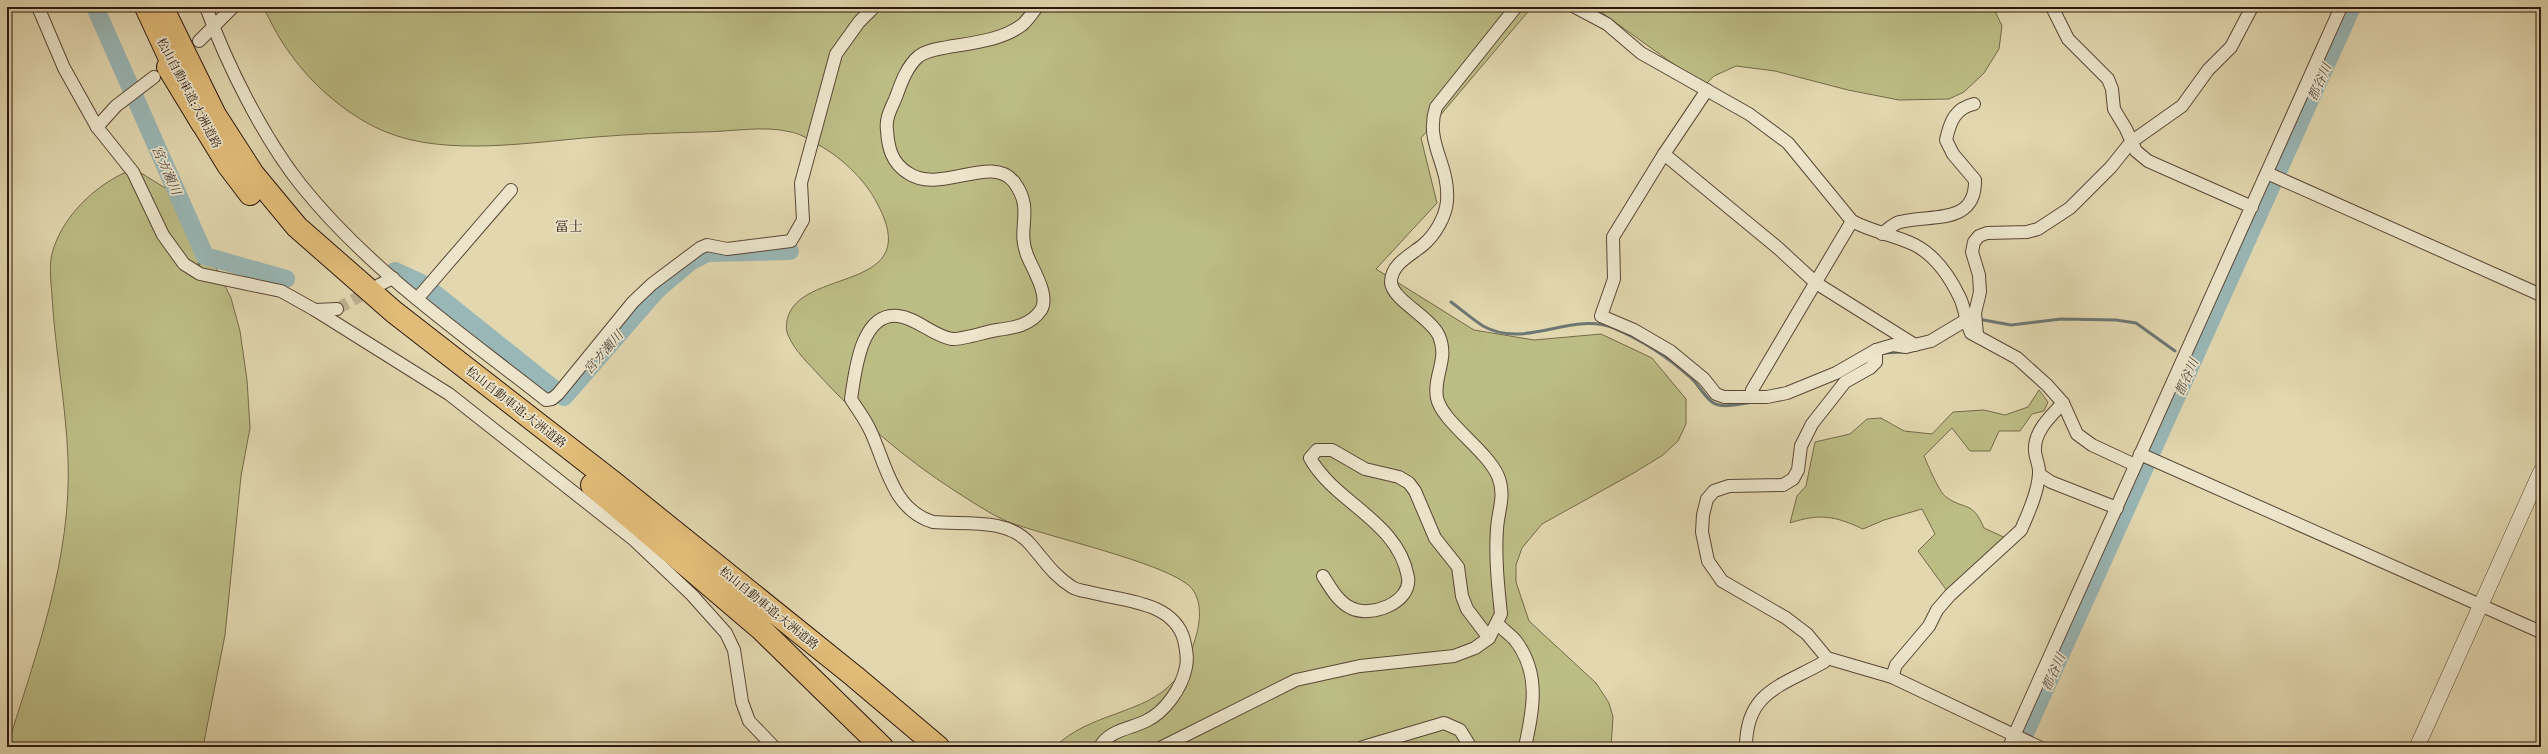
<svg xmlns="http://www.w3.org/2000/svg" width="2548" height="754" font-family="'Libre Bodoni','Noto Serif JP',serif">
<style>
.green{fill:#bcbc85;stroke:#746a4a}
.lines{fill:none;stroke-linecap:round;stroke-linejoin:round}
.stream{stroke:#6d7773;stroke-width:3}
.river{stroke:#99b7b6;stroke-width:18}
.minor-tunnel{stroke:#beb18f;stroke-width:12;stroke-dasharray:12 6;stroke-linecap:butt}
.minor-casing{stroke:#5a4736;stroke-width:14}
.tertiary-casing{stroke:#5a4736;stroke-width:16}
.motorway-casing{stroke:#2c170e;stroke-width:24}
.minor{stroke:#ece5cb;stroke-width:12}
.tertiary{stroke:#ece5cb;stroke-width:15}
.motorway{stroke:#e1bc78;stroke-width:22}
.labels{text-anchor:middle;stroke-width:3.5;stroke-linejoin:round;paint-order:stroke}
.street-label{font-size:12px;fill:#2c170e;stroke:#ece5cb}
.water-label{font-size:13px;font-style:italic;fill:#4d4740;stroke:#ece5cb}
.quarter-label{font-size:14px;fill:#2c170e;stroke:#ece5cb}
</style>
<rect width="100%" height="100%" fill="#e2d7af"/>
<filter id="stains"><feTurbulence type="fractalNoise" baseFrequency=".005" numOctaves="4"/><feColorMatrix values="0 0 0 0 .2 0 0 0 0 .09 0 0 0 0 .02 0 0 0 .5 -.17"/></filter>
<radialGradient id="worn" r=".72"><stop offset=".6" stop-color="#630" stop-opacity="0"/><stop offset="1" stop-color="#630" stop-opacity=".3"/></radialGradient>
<g class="green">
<path d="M263,7H1532L1421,138L1437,203L1376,269L1474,330L1534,340L1601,334L1652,358L1686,399V424L1678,441L1663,455L1632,474L1542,524L1522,548L1516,565V582L1529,621L1596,683L1609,703L1613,717L1611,747H1055C1088,713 1146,714 1174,681C1190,661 1210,614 1193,590C1175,564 1041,536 1004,520C987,512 971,501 955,491C904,458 860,420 819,375C809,364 795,351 789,337C785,330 786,321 789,314C808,268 925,291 877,203C864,178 838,154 813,142C807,138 798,133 791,132C763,125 730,132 702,132C666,133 631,134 596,137C532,142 447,157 386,132C351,118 314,87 292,56C280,41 272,24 263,7Z"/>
<polygon points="1594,7 1993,7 2002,26 1999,49 1984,73 1964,92 1949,99 1899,100 1848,90 1775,71 1736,66 1714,76 1704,86"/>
<path d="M124,173H141L170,191L192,219L231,298L240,331L247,380L250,428L241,476L225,635L203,747H7C36,655 72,557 68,459C66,404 55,350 52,296C51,281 48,262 54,247C65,215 94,187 124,173Z"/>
<path d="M2039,390L2048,402L2044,411L2032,414L2020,431H1999L1990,451H1970L1952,428L1924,456C1928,465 1939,492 1946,497C1966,511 1972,500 1984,528L2010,540L1950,595L1918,551L1935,534L1922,509L1884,520L1863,529C1835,516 1820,513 1790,523L1797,496L1806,486L1815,442L1850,434L1867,419L1881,418L1904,431L1932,434L1953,412L1984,410L2005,415L2028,407Z"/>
</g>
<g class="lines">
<g class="stream">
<polyline points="196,268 205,256"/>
<path d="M1451,302C1462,310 1472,319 1483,326C1526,350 1571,311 1614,328C1642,340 1668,357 1690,377C1698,384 1704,396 1712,402C1721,409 1738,404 1748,403"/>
<polyline points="1978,319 2011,325 2061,319 2116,320 2136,323 2175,351"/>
<polyline points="1884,353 1903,352"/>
</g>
<g class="river">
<polyline points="95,7 205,256 286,279"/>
<polyline points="395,271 421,283"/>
<polyline points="433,292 564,397 656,291 690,262 707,253 790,251"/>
<polyline points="2019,747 2352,7"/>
</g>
<polyline class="minor-tunnel" points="337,309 374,288"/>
<g class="minor-casing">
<g id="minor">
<polyline points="38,7 64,68 97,127 133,172 163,235 184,264 200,274 281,291 315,310 449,394 633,539 692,595 726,633 734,650 742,702 749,721 774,747"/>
<path d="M206,7C227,65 263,137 301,185C369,270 461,333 546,400L552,399L558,394L633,302L652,284L700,248L707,245L727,249L791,241L803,220L801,183L836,54L859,22L874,7"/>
<path d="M1037,7C1032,13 1028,20 1022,25C1002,40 972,43 948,47C938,49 927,50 919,56C907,66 901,83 896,97C892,107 885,118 887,130C888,148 892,163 908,173C940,195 992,153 1014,182C1035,210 1016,227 1027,255C1033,270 1050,296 1041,310C1031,325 1014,328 997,330C985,332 961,340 952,339C933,336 917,318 898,316C860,312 855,374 851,399C857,409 865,419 870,430C886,463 892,510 933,522C964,525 1007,517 1030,544C1044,560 1054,576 1072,587C1078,591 1086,591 1093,593C1124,601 1174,602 1184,640C1186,649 1188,657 1186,667C1182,688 1165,712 1146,721C1130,729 1109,730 1100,747"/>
<path d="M1575,7L1607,24L1641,53L1749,114L1788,143L1852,221C1872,232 1895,235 1915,245C1936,256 1950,277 1960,298C1965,309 1966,322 1971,333L2017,358L2047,385L2063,403L2077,434L2092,445L2135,465"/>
<polyline points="2052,7 2068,39 2108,79 2112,89 2114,109 2126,129 2136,151 2148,161 2252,207"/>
<polyline points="199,41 233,7"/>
<polyline points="1707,90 1664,154 1613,237 1614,279 1601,316 1634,330 1670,351 1704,379 1716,394 1724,397 1767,397 1787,393 1836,373 1876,350 1893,345 1906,347 1931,341 1966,320"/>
<polyline points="97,127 116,106 154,77"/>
<polyline points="1664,154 1778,248 1816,283 1915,345"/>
<polyline points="2267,173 2541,295"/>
<path d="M1882,234C1887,230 1894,223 1900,222C1930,214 1976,226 1975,180L1953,154L1946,140C1950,122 1955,108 1974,104"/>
<polyline points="379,285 393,278"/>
<polyline points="417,299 511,190"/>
<polyline points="315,310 337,309"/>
<polyline points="1977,334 1975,313 1980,292 1979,275 1972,252 1974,242 1979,236 1987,233 2027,232 2038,229 2070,208 2111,167 2131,142 2182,106 2208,70 2231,47 2252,7"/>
<polyline points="1876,350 1876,362 1870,368 1845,382 1812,424 1801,446 1798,470 1793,479 1783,485 1729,486 1714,491 1707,499 1703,515 1702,532 1708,561 1722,581 1786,618 1807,634 1827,658 1892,677 2039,747"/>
<polyline points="1751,397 1752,390 1852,221"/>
<polyline points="2140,454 2541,632"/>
<polyline points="2039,474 2051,482 2117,508"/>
<path d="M1323,576C1330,587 1338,602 1351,608C1370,618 1412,603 1408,577C1398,521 1335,503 1310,458L1317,450H1332L1365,469L1399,477L1409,483L1415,491L1435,538L1458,567L1462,596L1467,609L1489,638"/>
<path d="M1497,623C1503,630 1510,634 1515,640C1541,673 1533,710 1525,747"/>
<path d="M1892,677L1896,665L1929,626L1937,610L1950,595L2021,530C2028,514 2038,492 2039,474C2040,466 2035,458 2035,450C2034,431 2051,416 2063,403"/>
<path d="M1162,747L1296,680L1360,666L1454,656L1475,648L1489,638L1501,614C1498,586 1495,557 1497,529C1498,510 1506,496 1498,476C1486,449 1442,422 1437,398C1433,375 1449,360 1439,336C1431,317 1392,300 1391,282C1391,264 1411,255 1423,245C1435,235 1446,216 1447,201C1450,164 1424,143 1436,107L1516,7"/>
<polyline points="1363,747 1444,723 1460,730 1468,743 1465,747"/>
<path d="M1746,747C1746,691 1782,686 1824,662L1827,658"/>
<polyline points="2009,747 2341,7"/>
</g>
</g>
<g class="tertiary-casing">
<polyline id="tertiary" points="2417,747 2541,471"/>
</g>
<g class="motorway-casing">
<g id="motorway">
<polyline points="146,7 179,78"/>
<polyline points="162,7 215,115 253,174 297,227 394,312 614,483 854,676 938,747"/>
<polyline points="168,67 202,123"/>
<polyline points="198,116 228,165 250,194"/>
<polyline points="592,485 760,628 882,747"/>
</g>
</g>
<use href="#minor" class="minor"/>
<use href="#tertiary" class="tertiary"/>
<use href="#motorway" class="motorway"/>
</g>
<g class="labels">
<g class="street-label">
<text transform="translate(189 93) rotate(62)" y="4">松山自動車道;大洲道路</text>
<text transform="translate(516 407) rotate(38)" y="4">松山自動車道;大洲道路</text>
<text transform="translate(769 608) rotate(39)" y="4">松山自動車道;大洲道路</text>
</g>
<g class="water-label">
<text transform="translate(2319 82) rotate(-66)" y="5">都谷川</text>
<text transform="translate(167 170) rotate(66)" y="5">宮ガ瀬川</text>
<text transform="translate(603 352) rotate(-49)" y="5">宮ガ瀬川</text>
<text transform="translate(2186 377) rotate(-66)" y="5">都谷川</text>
<text transform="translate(2053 672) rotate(-66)" y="5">都谷川</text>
</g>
<g class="quarter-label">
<text x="569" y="231">冨士</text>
</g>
</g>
<rect width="2548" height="754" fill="none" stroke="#e2d7af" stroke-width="24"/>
<rect x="8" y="8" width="2532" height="738" fill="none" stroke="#2c170e" stroke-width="2"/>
<rect x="12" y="12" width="2524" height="730" fill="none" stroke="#2c170e"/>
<rect width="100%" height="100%" filter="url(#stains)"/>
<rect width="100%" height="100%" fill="url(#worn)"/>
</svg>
